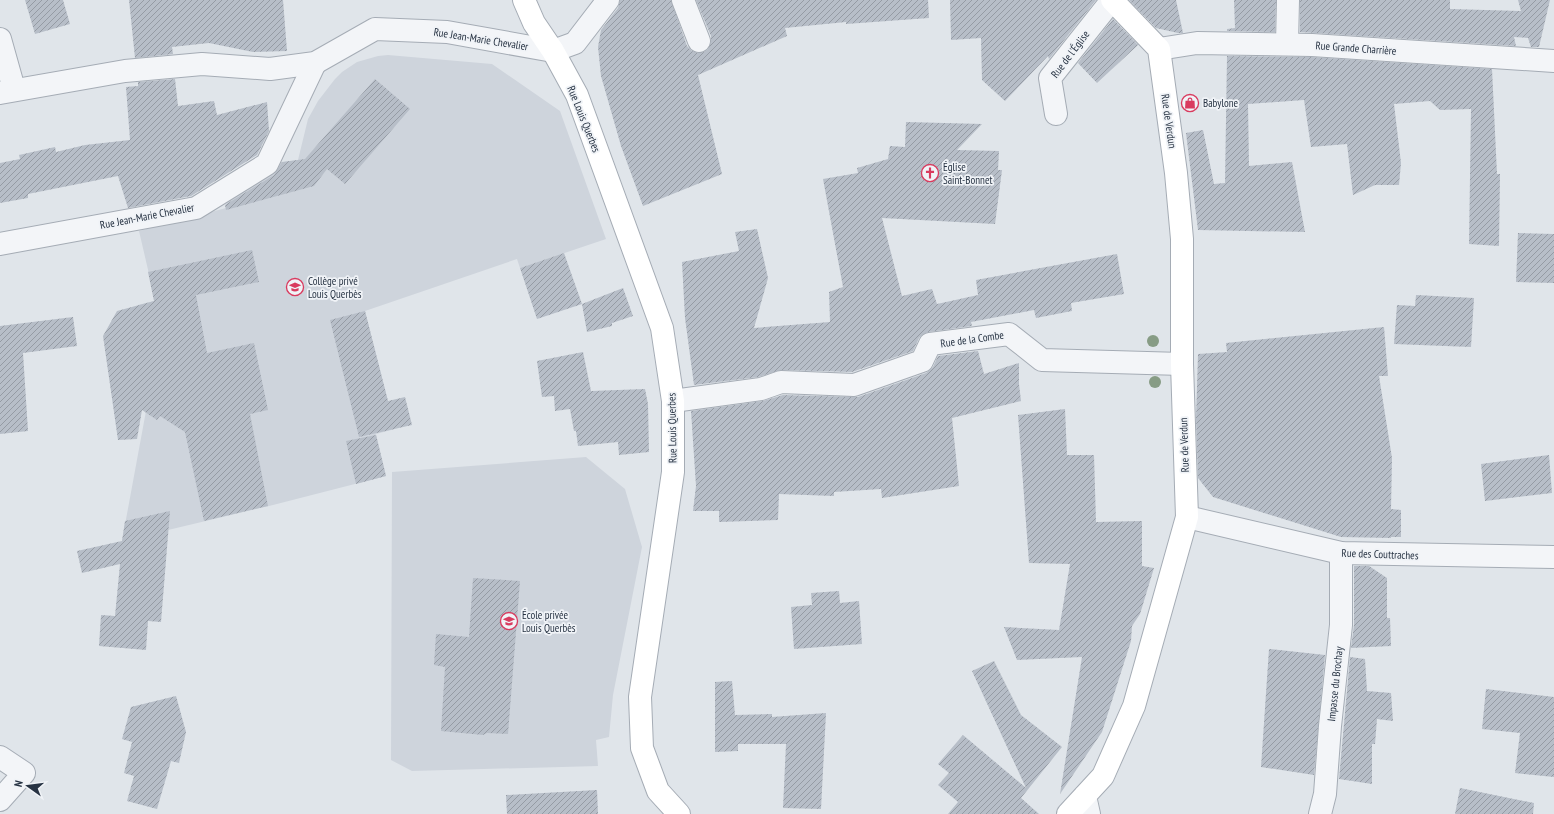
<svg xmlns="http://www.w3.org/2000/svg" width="1554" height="814" font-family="'PT Sans Narrow',sans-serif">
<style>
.built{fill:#ced4dc}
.building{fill:url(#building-hatch)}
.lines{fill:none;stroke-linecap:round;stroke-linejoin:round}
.street-casing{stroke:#a5acb5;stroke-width:24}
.secondary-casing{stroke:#a5acb5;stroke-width:24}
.street{stroke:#f3f5f8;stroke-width:22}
.secondary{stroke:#fff;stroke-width:22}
.tree{fill:#879c85}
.labels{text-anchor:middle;stroke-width:3.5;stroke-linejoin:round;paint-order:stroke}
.street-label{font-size:11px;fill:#273343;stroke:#f0f3f7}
.poi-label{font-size:11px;fill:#273343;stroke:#f0f3f7;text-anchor:start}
</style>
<defs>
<pattern id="building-hatch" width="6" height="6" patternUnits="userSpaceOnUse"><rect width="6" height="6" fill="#b7bec8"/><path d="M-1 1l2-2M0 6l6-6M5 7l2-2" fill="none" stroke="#959ba4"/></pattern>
</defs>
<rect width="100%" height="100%" fill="#e0e5ea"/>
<g class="built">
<polygon points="388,55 492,64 560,111 606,239 520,268 517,259 365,311 395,429 376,434 386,476 273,505 122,541 146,411 142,390 138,305 158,300 149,274 139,231 226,208 227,200 271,175 277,163 298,160 308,119 318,101 335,79 342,72 357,62 378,56"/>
<polygon points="586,457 625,489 642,547 613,695 609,737 596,740 598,766 412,771 391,760 392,472"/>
</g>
<g class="building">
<polygon points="25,0 63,0 70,24 35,34"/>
<polygon points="129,0 283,0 287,51 253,52 209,43 172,47 173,54 135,58"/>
<polygon points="620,0 671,0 687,46 692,51 698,53 704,52 708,49 711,42 711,36 696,0 928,0 929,18 846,24 846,22 785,28 787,36 698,75 722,174 643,206 621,146 601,76 598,47 601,30 618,8"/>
<polygon points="950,0 1096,0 1049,59 1048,56 1005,101 982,80 981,38 951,40"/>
<polygon points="1129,0 1176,0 1183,33 1178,33 1156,28"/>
<polygon points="1234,0 1276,0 1275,32 1227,31 1227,29 1235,28"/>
<polygon points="1300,0 1450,0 1450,9 1521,11 1518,0 1550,0 1539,47 1531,47 1528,38 1514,37 1516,46 1300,32"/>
<polygon points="1113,19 1138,45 1097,83 1078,63"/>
<polygon points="1227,56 1311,57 1492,69 1497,174 1500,174 1499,246 1469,244 1471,109 1440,110 1430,101 1394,104 1401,163 1399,185 1375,185 1353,195 1347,144 1311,147 1304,100 1248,104 1249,166 1292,162 1305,232 1198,230 1186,133 1203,130 1214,184 1225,183"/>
<polygon points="175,79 178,106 214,101 217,115 267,102 269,131 257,155 191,196 128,208 118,176 28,194 28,198 0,203 0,163 20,159 19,155 55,147 56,152 85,145 130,140 126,87 138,86 138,82"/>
<polygon points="375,79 410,109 345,184 327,169 314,186 226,210 225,205 274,175 282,162 305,159"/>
<polygon points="906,122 982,124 957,150 999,151 998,170 1002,170 995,224 882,218 902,296 932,289 937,304 978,295 976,280 1117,254 1124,294 1071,303 1072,311 1036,318 1034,310 971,322 972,326 928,332 923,334 919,338 913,351 852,372 781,370 758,377 694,385 685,318 682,262 739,251 735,232 757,229 768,278 754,328 830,322 829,292 843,287 823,179 858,173 857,168 888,159 890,146 905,147"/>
<polygon points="1518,233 1554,234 1554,283 1516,282"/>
<polygon points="252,250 259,282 196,295 207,353 254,343 268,410 250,414 268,506 204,521 185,432 160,416 157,420 142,410 137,439 118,440 103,336 117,311 154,301 148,272"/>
<polygon points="564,253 582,304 537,319 520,268"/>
<polygon points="623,288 633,316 612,323 612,326 587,332 582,304"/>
<polygon points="1416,295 1474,298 1471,347 1394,344 1397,305 1415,306"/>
<polygon points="365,311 388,401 405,397 412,425 359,437 330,320"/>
<polygon points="73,317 77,346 23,353 28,431 0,434 0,326"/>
<polygon points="1384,327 1388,376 1379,376 1392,458 1391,509 1401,510 1401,537 1391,537 1391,538 1341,537 1213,497 1198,478 1196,419 1198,354 1227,352 1226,343"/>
<polygon points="978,351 984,374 1019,363 1019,384 1021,401 952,418 959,486 882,498 881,489 834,492 834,496 779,494 778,520 719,522 719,511 693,511 696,486 691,411 763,401 783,395 858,397 926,373 933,367 938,356"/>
<polygon points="583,352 591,391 645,389 648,404 649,452 619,455 618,442 578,446 576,431 574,431 570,409 555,411 554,396 542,397 537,361"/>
<polygon points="1065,409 1067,455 1094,455 1096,522 1142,521 1142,566 1154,568 1140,614 1132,626 1131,641 1102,732 1060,794 1082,657 1017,660 1004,627 1059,630 1070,564 1029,563 1018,415"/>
<polygon points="376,435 386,476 356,484 346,441"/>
<polygon points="1549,455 1552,493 1485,501 1481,464"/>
<polygon points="170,511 161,622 148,621 146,650 99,646 101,615 115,616 120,564 82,573 77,551 122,541 125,521"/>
<polygon points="1354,566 1369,566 1387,578 1387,618 1390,618 1391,646 1351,648 1354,625"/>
<polygon points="473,578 520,581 508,734 487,733 483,735 441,731 445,667 434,665 436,634 469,637"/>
<polygon points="839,591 840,603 859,601 862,644 794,649 791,607 812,605 811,593"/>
<polygon points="1269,649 1325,655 1314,775 1261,767"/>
<polygon points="1350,657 1365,659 1367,691 1391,693 1393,721 1377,719 1375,744 1372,744 1372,784 1339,779"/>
<polygon points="994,661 1021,715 1062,747 1021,798 1039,814 948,814 958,802 938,785 949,773 938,764 963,735 1026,788 972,671"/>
<polygon points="732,681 735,715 772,714 772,717 826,713 821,809 783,808 786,744 738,744 738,751 715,752 715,682"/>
<polygon points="1486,689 1554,697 1554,777 1515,773 1520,733 1482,729"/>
<polygon points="176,696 186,732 179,763 171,761 157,809 127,801 134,776 124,773 132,742 122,739 131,707"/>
<polygon points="1460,788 1534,803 1533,814 1455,814"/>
<polygon points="597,790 598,814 507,814 506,795"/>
</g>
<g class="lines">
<g class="street-casing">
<g id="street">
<polyline points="683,0 699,41"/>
<polyline points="0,39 14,89"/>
<polyline points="1287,44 1288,0"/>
<polyline points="1159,49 1197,43 1312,45 1554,61"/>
<polyline points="0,93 125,71 202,64 270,69 315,63 375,29 447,32 553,51 575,43 608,0"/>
<polyline points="1056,114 1050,78 1112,0"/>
<polyline points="0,244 196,208 267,164 315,63"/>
<polyline points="673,401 761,389 781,382 854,385 922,361 930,344 1009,334 1042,360 1182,364"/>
<polyline points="1187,517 1341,553 1554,557"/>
<polyline points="0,757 24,773 0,800"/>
<polyline points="1085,796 1089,814"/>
<polyline points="1320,814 1325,794 1330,726 1341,625 1341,553"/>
</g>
</g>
<g class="secondary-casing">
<g id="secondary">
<polyline points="524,0 534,23 553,51 577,95 662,328 673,401 673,472 640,697 642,748 658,791 679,814"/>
<polyline points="1068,814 1103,776 1134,706 1187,517 1182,364 1182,239 1176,173 1159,49 1112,0"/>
</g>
</g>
<use href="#street" class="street"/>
<use href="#secondary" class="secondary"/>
</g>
<g class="tree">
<circle cx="1153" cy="341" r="6"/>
<circle cx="1155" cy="382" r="6"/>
</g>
<defs>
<g id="shop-ring" transform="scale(0.9)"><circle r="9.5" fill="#f0f3f7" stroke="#d93b5f" stroke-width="1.5"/><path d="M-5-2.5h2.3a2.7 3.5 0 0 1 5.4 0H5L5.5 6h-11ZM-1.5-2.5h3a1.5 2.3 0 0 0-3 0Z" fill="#d93b5f"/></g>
<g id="church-ring" transform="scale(0.9)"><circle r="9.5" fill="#f0f3f7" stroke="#d93b5f" stroke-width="1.5"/><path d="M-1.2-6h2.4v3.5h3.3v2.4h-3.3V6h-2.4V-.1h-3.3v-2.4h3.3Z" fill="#d93b5f"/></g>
<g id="school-ring" transform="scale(0.9)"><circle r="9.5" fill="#f0f3f7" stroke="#d93b5f" stroke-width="1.5"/><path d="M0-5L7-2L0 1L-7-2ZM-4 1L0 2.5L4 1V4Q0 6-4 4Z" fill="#d93b5f"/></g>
</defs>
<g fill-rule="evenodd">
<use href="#shop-ring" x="1190" y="103"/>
<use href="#church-ring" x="930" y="173"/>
<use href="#school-ring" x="295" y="287"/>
<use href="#school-ring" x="509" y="621"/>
</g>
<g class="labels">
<g class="street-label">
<text transform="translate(481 39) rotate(9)" y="4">Rue Jean-Marie Chevalier</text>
<text transform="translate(1356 48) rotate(4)" y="4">Rue Grande Charrière</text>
<text transform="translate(1070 54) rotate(-53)" y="4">Rue de l'Église</text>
<text transform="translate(584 119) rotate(68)" y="4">Rue Louis Querbes</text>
<text transform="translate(1169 121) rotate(82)" y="4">Rue de Verdun</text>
<text transform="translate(147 216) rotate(-11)" y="4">Rue Jean-Marie Chevalier</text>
<text transform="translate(972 339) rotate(-8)" y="4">Rue de la Combe</text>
<text transform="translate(672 428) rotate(-91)" y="4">Rue Louis Querbes</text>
<text transform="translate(1184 445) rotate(-92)" y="4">Rue de Verdun</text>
<text transform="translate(1380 554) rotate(2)" y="4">Rue des Couttraches</text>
<text transform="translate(1335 684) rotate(-84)" y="4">Impasse du Brochay</text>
</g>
<g class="poi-label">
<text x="1203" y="107">Babylone</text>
<text x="943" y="171">Église<tspan x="943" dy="13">Saint-Bonnet</tspan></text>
<text x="308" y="285">Collège privé<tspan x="308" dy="13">Louis Querbès</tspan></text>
<text x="522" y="619">École privée<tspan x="522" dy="13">Louis Querbès</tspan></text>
</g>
</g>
<g transform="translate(28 786) rotate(284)" stroke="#f0f3f7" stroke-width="3" paint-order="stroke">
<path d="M0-3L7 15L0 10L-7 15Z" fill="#273343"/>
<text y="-6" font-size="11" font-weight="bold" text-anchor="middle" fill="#273343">N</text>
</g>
</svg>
